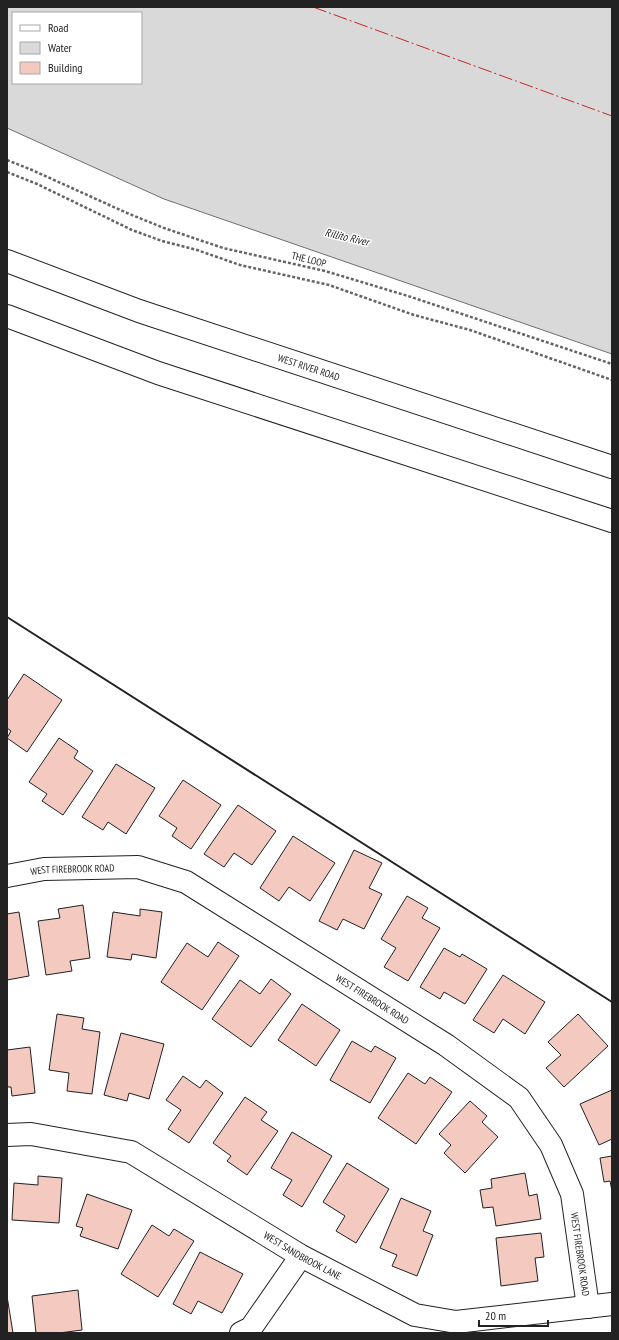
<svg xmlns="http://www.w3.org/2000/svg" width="619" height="1340" font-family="'PT Sans Narrow',sans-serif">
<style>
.water{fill:#d9d9d9;stroke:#6f6f6f;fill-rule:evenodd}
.building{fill:#f3c9c0;stroke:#222}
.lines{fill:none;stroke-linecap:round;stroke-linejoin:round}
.minor-casing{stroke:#222;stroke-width:24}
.major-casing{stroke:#222;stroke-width:24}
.path{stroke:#646464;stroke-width:2.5;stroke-dasharray:3 2;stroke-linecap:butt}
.minor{stroke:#fff;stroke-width:22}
.major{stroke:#fff;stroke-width:22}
.wall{stroke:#222;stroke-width:2}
.power{stroke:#c62828;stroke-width:1;stroke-dasharray:14 3 2 3;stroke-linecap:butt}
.labels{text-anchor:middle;stroke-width:3;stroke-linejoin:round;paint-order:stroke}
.street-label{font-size:10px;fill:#222;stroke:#fff}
.water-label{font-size:11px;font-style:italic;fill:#222;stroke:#fff}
</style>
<rect width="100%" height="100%" fill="#fff"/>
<path class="water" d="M7,7H612V354L164,199L7,128ZM13,13H141V83H13Z"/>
<g class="building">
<polygon points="24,674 62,700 27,752 7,738 11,731 7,728 7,700"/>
<polygon points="59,738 78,751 74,758 93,771 63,815 42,801 47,794 29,782"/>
<polygon points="116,764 155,788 126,834 108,822 103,830 82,817"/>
<polygon points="183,780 221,805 191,849 172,836 177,828 159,816"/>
<polygon points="238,805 276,831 252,865 234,853 224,867 204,854"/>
<polygon points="293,836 335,863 310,901 289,887 279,901 260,888"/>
<polygon points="354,850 382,863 369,888 382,894 364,929 343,919 337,930 319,921"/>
<polygon points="407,896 428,908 422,918 440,928 408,981 384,967 396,948 381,939"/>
<polygon points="83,905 90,958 70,961 72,971 46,975 38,921 60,918 58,909"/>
<polygon points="140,909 162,912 156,958 132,954 131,960 107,957 113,912 140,916"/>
<polygon points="19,912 29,976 7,980 7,914"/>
<polygon points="218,942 239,956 202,1010 161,982 187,943 208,957"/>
<polygon points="444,948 460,957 462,954 487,969 465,1004 444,992 440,999 420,987"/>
<polygon points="503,975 545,1002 525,1034 503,1019 494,1033 473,1020"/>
<polygon points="271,979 291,994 251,1047 212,1019 240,980 260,994"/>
<polygon points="302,1004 340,1030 316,1066 278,1040"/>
<polygon points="57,1014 84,1018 82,1029 100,1032 92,1094 67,1091 69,1073 49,1070"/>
<polygon points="578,1014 608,1046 564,1087 546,1068 561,1055 548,1042"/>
<polygon points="121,1033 164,1044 149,1099 129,1093 127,1101 104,1095"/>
<polygon points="352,1041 371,1052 375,1046 396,1058 370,1103 330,1080"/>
<polygon points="30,1047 35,1093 12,1096 11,1087 7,1087 7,1048 7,1050"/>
<polygon points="408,1073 425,1084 430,1077 452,1092 416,1144 378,1118"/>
<polygon points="183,1076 200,1088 206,1080 223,1093 189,1143 168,1129 181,1110 166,1100"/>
<polygon points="612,1090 612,1139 599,1145 580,1104"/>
<polygon points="245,1097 267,1112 261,1120 278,1131 247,1175 227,1161 231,1156 213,1143"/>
<polygon points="470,1101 487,1116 482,1122 498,1137 465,1173 444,1153 451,1145 439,1134"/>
<polygon points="292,1132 332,1156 302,1207 283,1195 292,1180 271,1168"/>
<polygon points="612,1156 612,1191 610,1181 604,1182 600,1158"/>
<polygon points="347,1163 389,1189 356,1243 336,1231 345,1216 323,1202"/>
<polygon points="525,1173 529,1196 537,1194 541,1219 496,1226 493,1207 483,1208 480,1190 492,1188 491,1179"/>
<polygon points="38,1176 62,1178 59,1223 12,1220 14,1183 38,1185"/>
<polygon points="87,1194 132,1210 118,1249 80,1236 83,1228 76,1226"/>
<polygon points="401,1198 431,1211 423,1231 433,1235 417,1276 392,1266 397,1255 380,1248"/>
<polygon points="152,1225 169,1236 174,1229 194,1241 158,1297 121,1274"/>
<polygon points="541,1233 544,1257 535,1258 538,1281 501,1286 496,1238"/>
<polygon points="200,1252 243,1274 222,1313 198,1301 191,1314 173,1304"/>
<polygon points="78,1290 82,1330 59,1333 36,1333 32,1296"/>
<polygon points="7,1296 13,1333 7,1333"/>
</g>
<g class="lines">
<g class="minor-casing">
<g id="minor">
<path id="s1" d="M7,876L44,869L138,867L186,882L446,1045L519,1098L551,1145L572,1194L588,1307"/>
<path id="s2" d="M7,1135L31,1134L131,1152L301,1256L415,1315L456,1322L612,1304"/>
<polyline points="241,1333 251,1328 301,1256"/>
</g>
</g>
<g class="major-casing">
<g id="major">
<path id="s3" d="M7,261L139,311L612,467"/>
<polyline points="7,316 158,373 612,521"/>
</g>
</g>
<g class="path">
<polyline points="7,160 32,170 127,213 164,228 223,248 325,271 408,296 612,364"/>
<polyline points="7,172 37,184 132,230 162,241 197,250 240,265 329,285 414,315 470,330 612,380"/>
</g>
<use href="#minor" class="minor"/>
<use href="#major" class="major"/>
<polyline class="wall" points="7,617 612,1002"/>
<polyline class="power" points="313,7 612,116"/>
</g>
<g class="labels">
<g class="street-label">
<text transform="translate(309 259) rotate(14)" y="4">THE LOOP</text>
<text dy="4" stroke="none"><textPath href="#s3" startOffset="320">WEST RIVER ROAD</textPath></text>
<text dy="4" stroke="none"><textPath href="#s1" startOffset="66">WEST FIREBROOK ROAD</textPath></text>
<text dy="4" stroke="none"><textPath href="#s1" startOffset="402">WEST FIREBROOK ROAD</textPath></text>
<text dy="4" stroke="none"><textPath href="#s1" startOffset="750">WEST FIREBROOK ROAD</textPath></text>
<text dy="4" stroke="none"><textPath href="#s2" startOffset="326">WEST SANDBROOK LANE</textPath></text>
</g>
<g class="water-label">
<text transform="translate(347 237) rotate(13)" y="4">Rillito River</text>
</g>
</g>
<rect width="619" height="1340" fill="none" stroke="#222222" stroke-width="16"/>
<rect x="12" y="12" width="130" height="72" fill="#ffffff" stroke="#a7a7a7"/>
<rect x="20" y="25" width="20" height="6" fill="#ffffff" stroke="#a7a7a7"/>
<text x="48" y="32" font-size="12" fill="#222222">Road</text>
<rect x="20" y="42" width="20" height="12" fill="#d9d9d9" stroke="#a7a7a7"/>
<text x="48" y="52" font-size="12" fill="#222222">Water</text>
<rect x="20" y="62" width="20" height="12" fill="#f3c9c0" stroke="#a7a7a7"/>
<text x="48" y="72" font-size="12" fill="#222222">Building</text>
<path d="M479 1320v6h69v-6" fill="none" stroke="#222222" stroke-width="2"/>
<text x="485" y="1320" font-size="12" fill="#222222" stroke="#ffffff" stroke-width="3" paint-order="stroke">20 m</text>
</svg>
